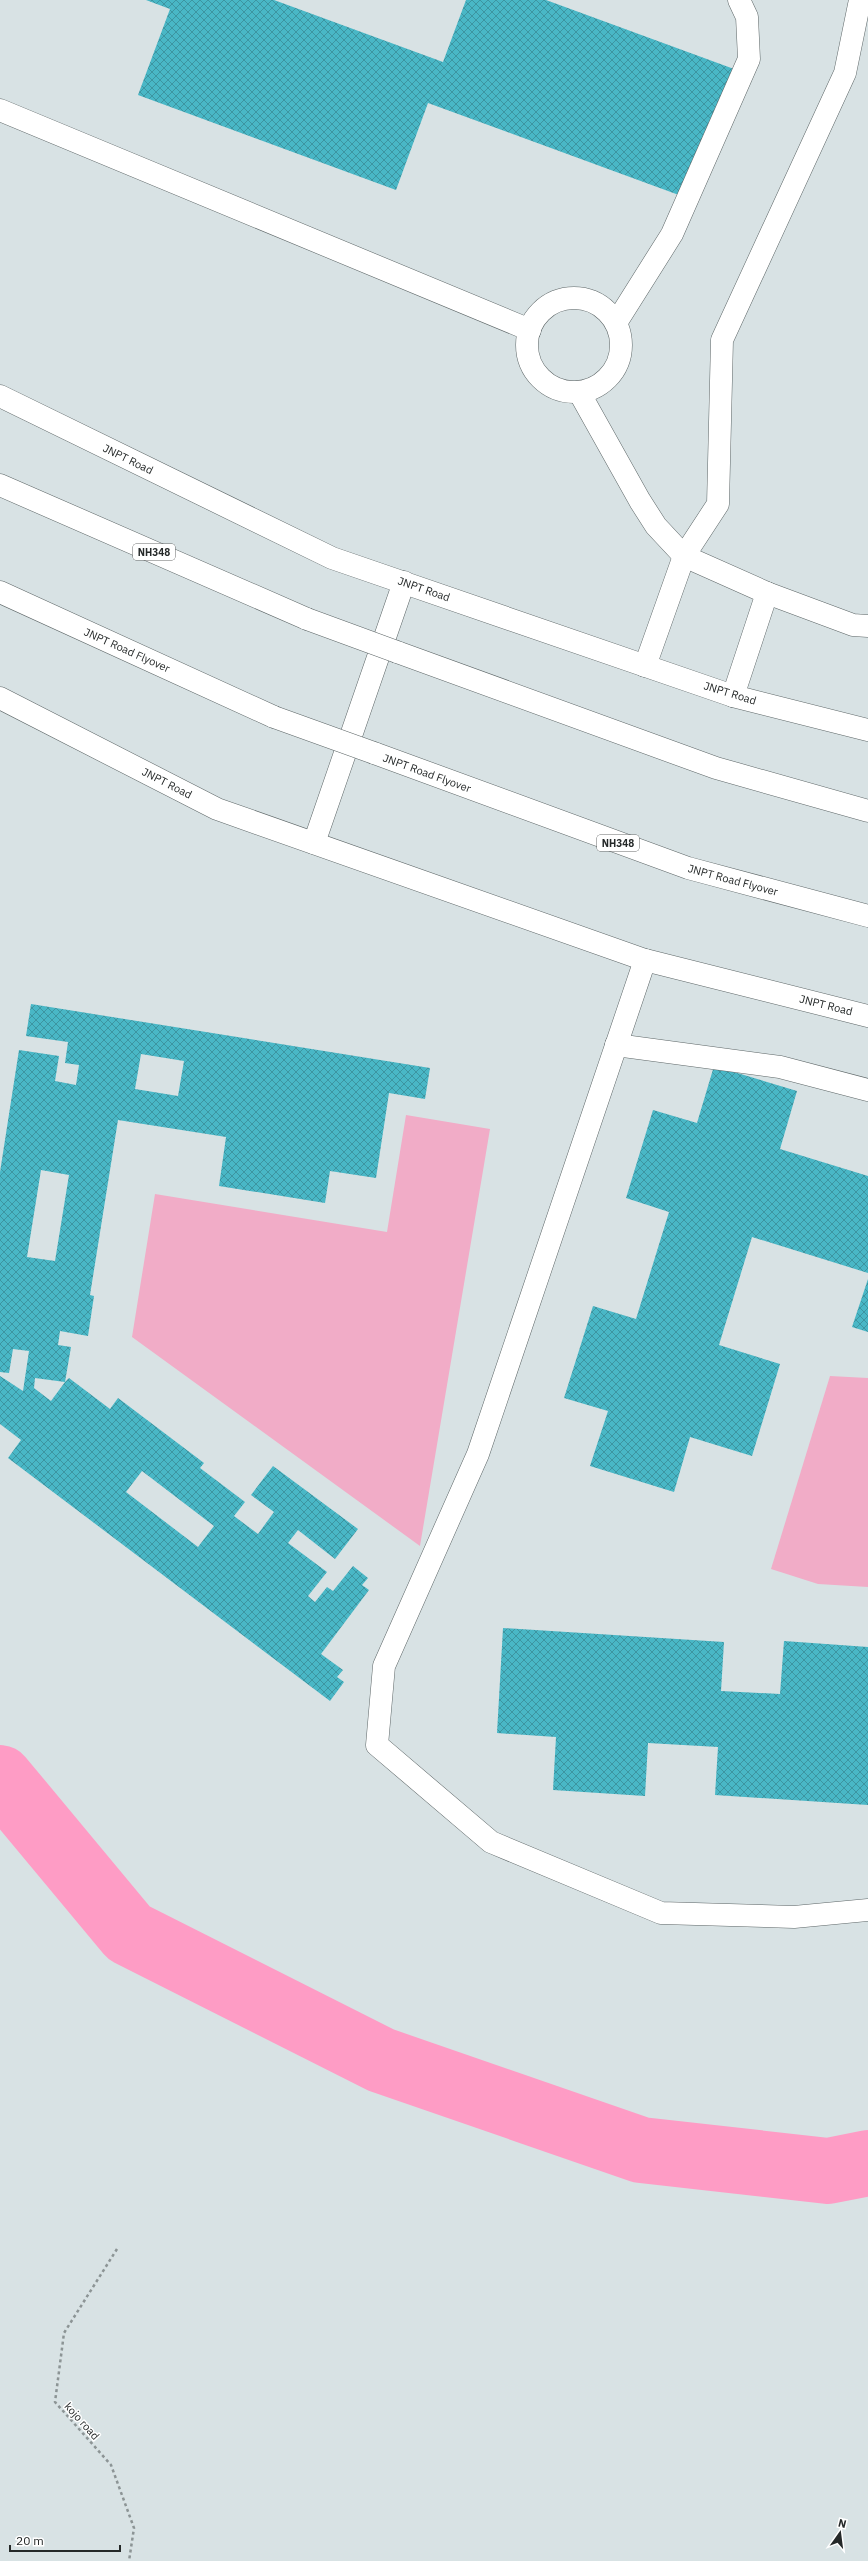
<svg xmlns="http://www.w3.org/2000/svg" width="868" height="2561" font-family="'IBM Plex Sans',sans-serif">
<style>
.green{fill:#f1acc7}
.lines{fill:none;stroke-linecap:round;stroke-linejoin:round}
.river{stroke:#fe9cc5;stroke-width:66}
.building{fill:url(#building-cross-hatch);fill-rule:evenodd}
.minor-casing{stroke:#5d6667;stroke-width:23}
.highway-casing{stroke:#5d6667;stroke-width:23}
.path{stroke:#8c9495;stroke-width:2.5;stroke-dasharray:3 3;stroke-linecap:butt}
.minor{stroke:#fff;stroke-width:22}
.highway{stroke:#fff;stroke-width:22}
.highway-bridge-casing{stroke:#5d6667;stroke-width:23;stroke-linecap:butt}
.highway-bridge{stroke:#fff;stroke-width:22}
.labels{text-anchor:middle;stroke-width:3;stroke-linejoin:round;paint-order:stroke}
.shield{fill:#fff;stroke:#666969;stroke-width:1}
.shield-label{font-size:10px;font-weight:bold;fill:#252929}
.street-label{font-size:11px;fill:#252929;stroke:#fff}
</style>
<defs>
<pattern id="building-cross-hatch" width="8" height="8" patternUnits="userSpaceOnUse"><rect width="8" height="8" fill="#49b7c6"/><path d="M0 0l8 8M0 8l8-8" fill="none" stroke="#3d95a1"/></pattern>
</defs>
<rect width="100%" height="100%" fill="#d8e2e4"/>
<g class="green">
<polygon points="406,1115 490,1129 420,1546 132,1337 155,1194 387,1232"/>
<polygon points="830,1376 868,1378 868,1587 818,1584 771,1569"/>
</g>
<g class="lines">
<polyline class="river" points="0,1778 129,1933 381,2060 641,2150 828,2171 868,2163"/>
</g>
<g class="building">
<polygon points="146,0 274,0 443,62 466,0 546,0 734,69 687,198 428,103 396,190 138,95 170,9"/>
<path d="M31,1004L430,1068L425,1099L389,1093L376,1178L330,1171L325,1203L219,1186L226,1137L118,1120L90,1295L94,1296L88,1336L60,1331L58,1345L71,1347L65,1382L69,1378L110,1409L118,1398L204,1463L200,1468L245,1502L234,1516L258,1534L274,1512L251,1495L273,1466L358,1529L335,1559L298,1530L288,1543L327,1572L308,1596L315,1602L327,1587L333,1591L353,1566L368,1578L362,1585L369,1590L321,1654L343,1670L337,1677L344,1682L330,1701L8,1458L21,1440L0,1424V1376L23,1391L29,1351L13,1349L9,1373L0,1372V1172L19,1050L59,1056L55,1081L76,1085L79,1065L65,1063L68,1042L26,1036ZM141,1054L184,1061L178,1096L135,1089ZM41,1170L69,1175L55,1261L27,1257ZM35,1378L65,1382L51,1401L34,1388ZM142,1471L214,1526L198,1547L126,1492Z"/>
<polygon points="714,1066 797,1091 780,1149 868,1176 868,1273 752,1237 719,1345 780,1364 752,1456 690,1437 674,1492 590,1466 608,1411 564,1398 593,1306 636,1319 669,1212 626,1198 653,1110 697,1123"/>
<polygon points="868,1279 868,1332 852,1327"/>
<polygon points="503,1628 724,1642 721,1691 780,1694 784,1641 868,1647 868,1805 715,1795 718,1747 648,1743 645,1796 553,1790 556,1737 497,1733"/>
</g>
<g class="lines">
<g class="minor-casing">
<g id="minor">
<polyline points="0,110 530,330"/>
<circle cx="574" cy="345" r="47"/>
<polyline points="616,323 672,234 749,59 747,17 739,0"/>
<polyline points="579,392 640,501 656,526 684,556 767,593 853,625 868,626"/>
<polyline points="0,396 332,558 733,696 868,730"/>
<polyline points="645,666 684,556 718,504 722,340 845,73 860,0"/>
<polyline points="733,696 767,593"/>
<polyline points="0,698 217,809 645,960 868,1016"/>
<polyline points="645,960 478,1454 384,1666 377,1745 491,1842 661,1913 794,1917 868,1910"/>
<polyline points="616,1045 780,1067 868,1090"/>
</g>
</g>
<g class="highway-casing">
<g id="highway">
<polyline points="0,485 307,619"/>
<polyline points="0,592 274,717"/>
<polyline points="397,652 716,768 868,811"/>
<polyline points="374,753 688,868 868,916"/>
<polyline points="314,843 404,582"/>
</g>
</g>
<polyline class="path" points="117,2249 64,2333 55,2402 111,2465 134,2528 129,2561"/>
<use href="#minor" class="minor"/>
<use href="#highway" class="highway"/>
<g class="highway-bridge-casing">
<g id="highway-bridge">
<polyline points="307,619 397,652"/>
<polyline points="274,717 374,753"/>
</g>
</g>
<use href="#highway-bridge" class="highway-bridge"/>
</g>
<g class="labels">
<g class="shield">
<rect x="133" y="544" width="42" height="16" rx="3"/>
<rect x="597" y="835" width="42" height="16" rx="3"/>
</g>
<g class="shield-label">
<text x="154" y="556">NH348</text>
<text x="618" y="847">NH348</text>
</g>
<g class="street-label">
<text transform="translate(128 459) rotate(26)" y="4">JNPT Road</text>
<text transform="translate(424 589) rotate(19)" y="4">JNPT Road</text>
<text transform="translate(127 650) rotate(24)" y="4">JNPT Road Flyover</text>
<text transform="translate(730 693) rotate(17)" y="4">JNPT Road</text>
<text transform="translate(427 773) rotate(20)" y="4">JNPT Road Flyover</text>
<text transform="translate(167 783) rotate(27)" y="4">JNPT Road</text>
<text transform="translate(733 880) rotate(15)" y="4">JNPT Road Flyover</text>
<text transform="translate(826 1005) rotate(14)" y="4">JNPT Road</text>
<text transform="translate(82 2421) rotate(48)" y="4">kojo road</text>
</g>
</g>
<g transform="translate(840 2533) rotate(14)" stroke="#ffffff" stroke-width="3" paint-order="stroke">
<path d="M0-3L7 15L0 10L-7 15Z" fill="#252929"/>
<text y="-6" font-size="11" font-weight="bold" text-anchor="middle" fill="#252929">N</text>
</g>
<path d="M10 2545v6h110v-6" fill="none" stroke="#252929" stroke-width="2"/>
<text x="16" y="2545" font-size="12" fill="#252929" stroke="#ffffff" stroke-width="3" paint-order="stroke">20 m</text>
</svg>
